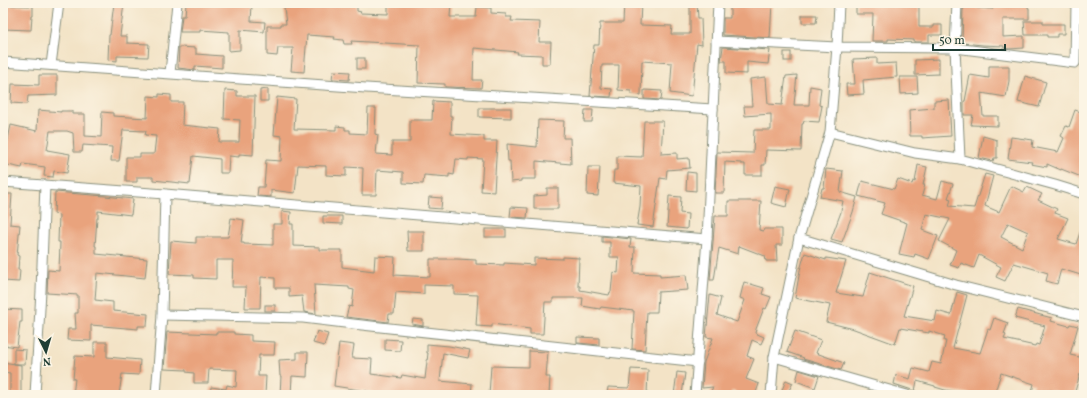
<svg xmlns="http://www.w3.org/2000/svg" width="1087" height="398" font-family="Vollkorn,serif">
<style>
.building{fill:#e9a37d;fill-rule:evenodd}
.lines{fill:none;stroke-linecap:round;stroke-linejoin:round}
.minor-casing{stroke:#89907d;stroke-width:11}
.minor{stroke:#fff;stroke-width:9}
</style>
<rect width="100%" height="100%" fill="#fcf5e5"/>
<filter id="ink" filterUnits="userSpaceOnUse"><feTurbulence type="fractalNoise" baseFrequency=".025" numOctaves="2"/><feDisplacementMap in="SourceGraphic" scale="8" xChannelSelector="R" yChannelSelector="G"/><feConvolveMatrix kernelMatrix="1 2 1 2 8 2 1 2 1" color-interpolation-filters="sRGB"/></filter>
<filter id="wash" filterUnits="userSpaceOnUse"><feTurbulence type="fractalNoise" baseFrequency=".012" numOctaves="4" result="noise"/><feDisplacementMap in="SourceGraphic" scale="16" xChannelSelector="R" yChannelSelector="G"/><feGaussianBlur stdDeviation="0.9" result="paint"/><feColorMatrix in="noise" values="0 0 0 0 0 0 0 0 0 0 0 0 0 0 0 0 0 1.4 0 .05"/><feComposite in="paint" operator="in"/></filter>
<g filter="url(#wash)">
<rect width="100%" height="100%" fill="#f3e3c6"/>
<g id="blocks">
<g class="building">
<polygon points="114,3 124,3 120,36 127,36 127,43 149,44 148,57 117,56 117,61 108,60 109,35 110,35"/>
<polygon points="186,3 229,3 229,4 252,5 251,21 265,22 264,32 240,30 240,50 229,51 229,32 200,30 200,32 180,32 182,16 185,16"/>
<polygon points="313,3 357,3 357,11 361,12 360,13 388,14 388,3 451,3 450,17 476,17 477,7 491,8 491,13 506,14 506,17 512,17 511,21 540,22 539,42 551,42 550,64 542,64 542,55 517,54 518,52 474,48 473,80 482,80 481,88 445,87 445,84 418,83 419,45 351,41 352,44 344,44 343,40 334,39 335,37 307,35 304,72 291,71 293,48 278,48 277,56 267,55 267,26 281,26 281,24 286,24 284,8 313,6"/>
<polygon points="624,3 641,3 640,25 672,26 671,34 690,34 690,3 697,3 698,18 701,18 702,45 697,44 692,96 670,93 672,63 642,61 641,95 631,94 631,91 618,90 619,65 602,65 601,88 612,89 611,97 590,96 594,45 599,45 600,23 623,23"/>
<polygon points="730,3 772,3 770,38 723,35 723,18 730,18"/>
<polygon points="856,3 919,3 919,27 934,27 934,25 942,25 942,35 929,35 929,42 914,42 914,40 888,39 888,41 872,41 873,14 856,14"/>
<polygon points="964,3 977,3 977,8 993,9 993,3 1028,3 1028,8 1029,8 1029,19 1003,19 1003,37 1024,36 1024,48 1009,49 1004,48 1004,46 983,45 962,43 963,9 964,9"/>
<polygon points="3,5 33,6 33,16 32,16 31,30 3,29"/>
<polygon points="802,15 817,15 816,23 802,23"/>
<polygon points="1024,21 1043,21 1043,24 1064,24 1064,34 1057,34 1057,37 1047,37 1047,35 1025,35"/>
<polygon points="179,47 196,48 196,54 222,56 222,68 195,66 195,70 178,68"/>
<polygon points="723,47 770,50 768,64 747,62 747,74 726,73 726,61 721,61"/>
<rect x="784" y="52" width="7" height="9"/>
<rect x="357" y="58" width="8" height="11"/>
<polygon points="877,58 877,64 896,63 897,77 863,80 864,94 847,95 846,84 855,84 853,59"/>
<polygon points="939,59 939,74 915,75 915,60"/>
<polygon points="989,66 1009,66 1009,81 1006,97 981,93 983,116 998,116 998,126 971,125 973,115 964,115 964,101 965,101 970,75 989,78"/>
<polygon points="333,71 350,72 349,80 332,79"/>
<polygon points="39,75 57,75 57,95 28,96 27,104 11,103 12,84 39,85"/>
<polygon points="797,75 794,105 809,105 810,86 821,88 819,105 822,106 819,122 804,121 803,124 802,124 801,151 766,150 765,165 762,165 762,175 745,175 745,164 741,164 741,163 725,162 724,193 715,193 717,152 753,153 754,130 771,130 771,114 745,116 744,106 752,106 750,79 766,77 768,104 782,105 786,76"/>
<polygon points="1025,76 1046,82 1039,107 1018,102"/>
<polygon points="900,77 917,77 918,93 901,94"/>
<polygon points="268,89 268,101 260,101 260,90"/>
<polygon points="225,90 237,91 237,96 255,96 253,155 239,154 239,157 229,156 228,173 220,173 220,159 193,156 190,184 153,180 153,177 137,177 137,182 126,182 126,157 140,157 140,154 154,154 156,136 145,135 146,131 123,130 119,161 111,161 112,147 83,145 82,152 74,152 73,133 67,131 50,131 47,150 70,154 67,173 54,171 53,177 44,176 45,167 23,164 22,168 3,164 11,125 37,131 38,110 61,112 61,111 72,111 72,114 85,114 85,136 101,137 102,112 113,113 113,116 147,118 148,96 159,97 159,94 171,95 171,102 183,102 182,125 220,129 219,142 239,142 240,120 224,119"/>
<polygon points="644,90 662,91 661,100 644,99"/>
<polygon points="277,97 296,99 294,129 336,130 336,126 345,127 345,130 350,130 350,133 367,134 368,108 376,108 375,134 378,135 376,154 392,155 392,142 410,142 410,120 432,120 433,101 450,102 450,116 452,116 451,134 484,136 484,141 497,141 494,192 481,191 483,159 468,158 468,160 456,159 454,175 449,174 449,177 424,175 423,184 403,183 403,172 377,170 376,195 362,195 363,168 346,167 346,176 326,175 326,166 298,165 295,193 271,190 271,197 257,196 258,187 264,187 266,160 281,161 282,136 274,135"/>
<polygon points="949,100 951,136 922,138 922,136 910,136 909,110 934,108 934,101"/>
<polygon points="479,108 511,108 511,118 479,117"/>
<polygon points="585,110 593,110 592,122 584,122"/>
<polygon points="1075,110 1084,113 1084,178 1061,169 1061,170 1047,164 1047,167 1031,164 1032,162 1008,159 1011,137 1033,140 1032,147 1058,152 1064,138 1061,136 1066,126 1069,127"/>
<polygon points="538,120 564,121 563,138 570,138 571,164 536,161 536,179 521,179 521,181 511,182 510,161 508,161 507,144 537,147"/>
<polygon points="644,121 663,121 661,154 677,153 677,159 689,158 690,168 667,170 666,179 660,178 653,227 637,225 640,207 641,186 613,183 614,170 617,170 617,156 642,157"/>
<polygon points="983,136 997,140 997,158 994,158 993,161 979,158"/>
<path d="M918,165L927,167L923,185H925L922,195L937,199L942,181L953,184L948,198L951,199L949,206L974,208L985,174L993,176L985,206L999,212L1011,186L1024,192L1027,187L1042,194L1038,200L1057,209L1055,213L1068,218L1058,239L1076,244L1083,224H1084V276L1061,269L1057,284L1046,281L1048,273L1014,263L1005,281L996,277L1001,267L979,255L974,268L961,263L959,268L950,265L956,250L939,241L950,219L926,214L922,230L938,236L929,259L915,254L914,257L899,254L907,223L881,214L885,203L858,196L862,181L894,189L898,179L912,184L913,181L915,182ZM1008,223L1028,232L1022,248L1001,237Z"/>
<polygon points="588,167 600,167 598,196 587,195"/>
<polygon points="826,169 843,171 840,192 857,197 853,212 842,242 831,239 841,212 841,211 843,201 820,197 822,188 824,188"/>
<polygon points="687,172 696,173 696,191 686,190"/>
<polygon points="775,186 790,189 786,207 771,203"/>
<polygon points="547,188 558,188 558,209 534,209 534,196 547,195"/>
<polygon points="55,192 105,196 133,199 131,215 98,211 98,218 97,218 95,246 96,246 96,254 147,259 145,278 97,273 95,300 113,302 113,311 148,314 147,326 138,326 138,329 91,325 91,341 67,340 68,329 76,329 75,313 78,313 78,295 47,293 48,270 59,271 60,242 58,242 59,215 54,214"/>
<polygon points="3,194 12,194 10,224 20,225 17,255 19,256 18,270 20,270 19,282 3,281"/>
<polygon points="669,196 681,197 680,213 688,214 687,229 667,227"/>
<polygon points="429,197 442,198 441,209 428,208"/>
<polygon points="728,201 761,201 759,230 764,231 764,229 782,229 782,245 776,245 777,261 766,261 765,256 739,246 738,254 719,248 714,280 710,280 715,216 728,216"/>
<polygon points="511,207 528,208 527,218 510,217"/>
<polygon points="282,211 291,212 290,224 293,224 293,246 320,247 320,250 342,250 342,267 374,271 375,256 395,257 394,275 430,277 430,259 457,259 476,260 476,264 504,265 504,263 534,265 534,258 563,259 563,257 579,258 578,286 580,286 580,290 609,295 610,292 611,292 613,272 618,273 619,257 610,257 610,242 602,242 602,236 631,239 630,247 635,247 634,273 660,274 660,277 686,275 688,290 658,292 657,312 647,312 645,350 632,349 634,311 601,307 600,309 582,306 583,298 553,298 553,302 545,302 543,334 530,334 530,329 492,324 492,327 476,326 478,295 454,294 454,286 424,285 424,294 396,292 394,314 389,314 388,322 346,317 349,306 352,307 354,290 349,289 349,287 314,285 316,314 304,312 302,296 289,297 289,288 275,288 275,278 261,277 260,308 245,308 246,287 232,287 233,260 216,260 216,279 194,278 194,275 169,274 171,241 196,243 196,237 228,237 231,218 244,220 241,243 244,243 244,244 273,245 273,224 282,224"/>
<polygon points="323,216 342,216 342,224 323,223"/>
<rect x="485" y="229" width="21" height="8"/>
<polygon points="407,231 424,231 424,251 408,251"/>
<polygon points="805,253 826,260 826,258 846,261 836,293 863,297 870,272 913,286 904,316 935,321 937,311 951,315 957,292 967,295 953,348 980,353 988,329 990,330 994,318 1008,323 1004,334 1006,335 1004,339 1035,346 1036,344 1039,345 1045,326 1015,318 1018,309 1052,318 1051,321 1069,326 1070,324 1078,326 1070,355 1084,358 1084,359 1081,374 1080,374 1074,395 1070,395 1050,390 1048,395 1031,395 1034,384 1001,373 994,395 978,395 945,390 935,387 935,386 917,381 915,391 894,384 896,375 910,379 913,368 929,372 932,362 941,364 946,341 944,341 945,336 929,331 929,333 900,328 895,344 854,329 826,322 830,305 795,298 800,270"/>
<polygon points="744,282 764,288 762,294 771,297 766,309 764,308 756,329 755,333 764,337 761,344 752,340 747,356 754,359 746,379 759,384 755,395 744,395 732,391 730,395 709,395 713,387 702,388 704,362 713,338 706,337 710,295 721,298 717,315 737,322 745,300 740,298"/>
<rect x="265" y="305" width="10" height="6"/>
<polygon points="3,309 22,310 22,322 20,322 17,347 3,345"/>
<polygon points="413,319 423,320 423,326 412,324"/>
<polygon points="317,331 328,334 324,346 313,343"/>
<polygon points="795,331 821,340 816,353 844,363 841,370 803,359 804,358 787,352"/>
<polygon points="167,332 216,334 216,332 234,332 234,334 251,335 251,341 275,342 274,355 259,355 258,376 266,376 265,395 210,395 211,387 226,389 227,385 236,387 237,370 209,369 208,383 194,383 194,373 186,372 186,370 164,369"/>
<polygon points="577,337 599,338 599,345 577,343"/>
<polygon points="385,339 401,340 400,351 385,350"/>
<polygon points="94,342 107,342 107,357 140,360 139,375 122,374 119,395 89,394 89,395 73,395 75,379 73,379 75,356 94,357"/>
<polygon points="339,343 354,345 352,358 372,359 371,374 401,378 402,375 425,379 428,353 427,353 427,344 449,346 470,350 468,358 443,353 440,381 472,384 471,395 371,395 372,392 334,386"/>
<polygon points="14,349 26,350 25,364 14,364"/>
<polygon points="529,351 548,352 546,377 550,377 549,395 489,395 491,366 529,367"/>
<polygon points="297,352 308,352 307,377 292,376 291,395 280,395 281,376 280,376 279,360 297,359"/>
<polygon points="3,362 21,365 21,394 10,394 10,373 3,372"/>
<polygon points="631,369 648,370 647,395 607,395 608,387 629,388"/>
<polygon points="799,370 819,376 815,388 796,381"/>
<polygon points="677,372 685,373 682,395 674,395"/>
<polygon points="786,380 793,383 788,392 782,390"/>
</g>
</g>
</g>
<g filter="url(#ink)">
<use href="#blocks" fill-opacity="0" stroke="#89907d" stroke-width="1"/>
<g class="lines">
<g class="minor-casing">
<g id="minor">
<polyline points="839,3 837,47 830,132 799,238 956,285 1084,317"/>
<polyline points="957,3 955,48 960,159 1055,185 1084,194"/>
<polyline points="716,41 837,47 955,48 1075,63 1076,3"/>
<polyline points="3,62 366,88 713,109"/>
<polyline points="51,65 59,3"/>
<polyline points="170,73 177,3"/>
<polyline points="830,132 915,153 960,159"/>
<polyline points="3,182 165,194 707,239"/>
<polyline points="162,315 303,318 353,324 698,362"/>
<polyline points="774,357 907,395"/>
<polyline points="35,395 41,291 45,185"/>
<polyline points="156,395 162,315 165,194"/>
<polyline points="695,395 707,239 718,3"/>
<polyline points="771,395 774,357 799,238"/>
</g>
</g>
<use href="#minor" class="minor"/>
</g>
</g>
<rect width="1087" height="398" fill="none" stroke="#fcf5e5" stroke-width="16"/>
<g transform="translate(46 352) rotate(175)" stroke="#fcf5e5" stroke-width="3" paint-order="stroke">
<path d="M0-3L7 15L0 10L-7 15Z" fill="#1f3d34"/>
<text y="-6" font-size="11" font-weight="bold" text-anchor="middle" fill="#1f3d34">N</text>
</g>
<path d="M933 44v6h72v-6" fill="none" stroke="#1f3d34" stroke-width="2"/>
<text x="939" y="44" font-size="12" fill="#1f3d34" stroke="#fcf5e5" stroke-width="3" paint-order="stroke">50 m</text>
</svg>
